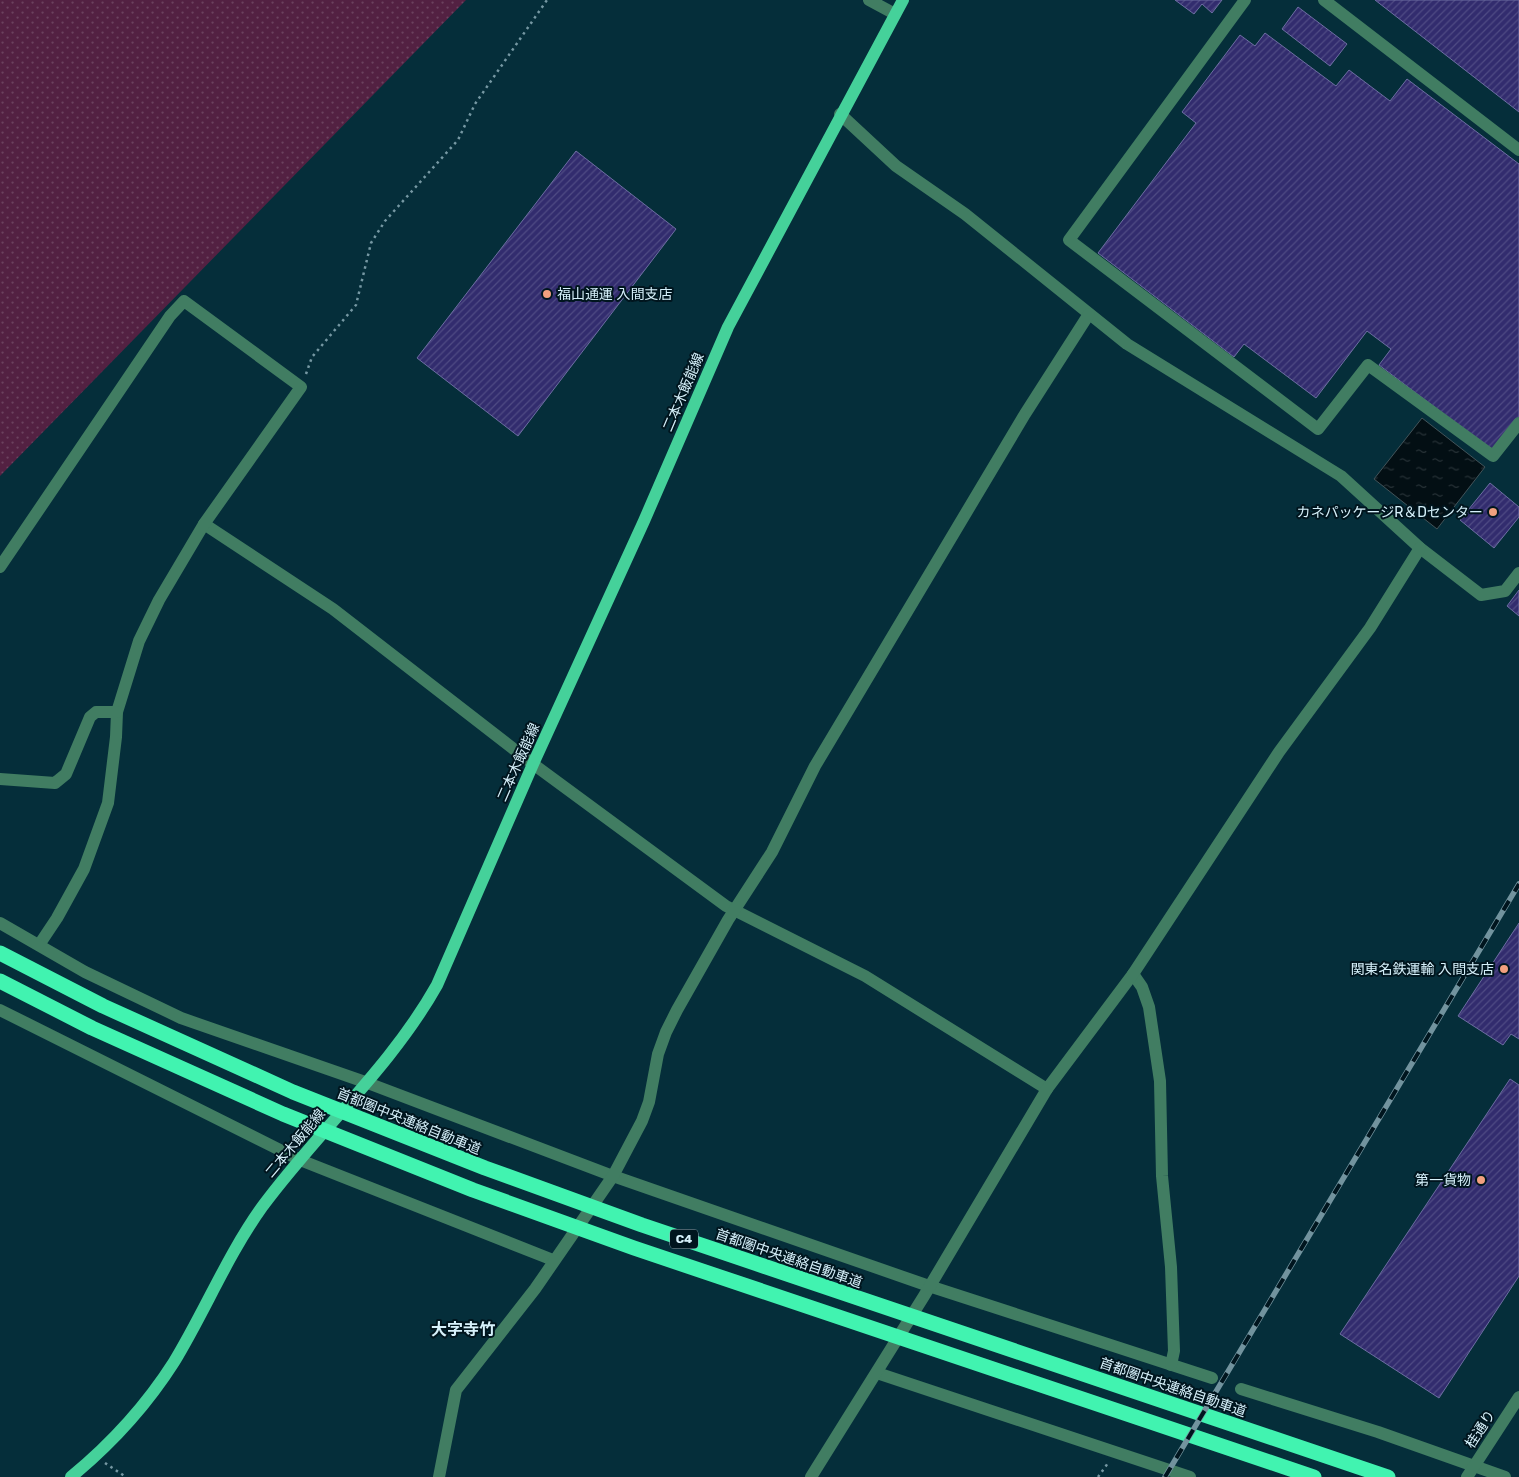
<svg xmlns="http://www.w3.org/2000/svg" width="1519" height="1477" font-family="Rubik,'Noto Sans JP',sans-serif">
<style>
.grass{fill:url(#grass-dots)}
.water{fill:url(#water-ripples);stroke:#425359}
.building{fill:url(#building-hatch);stroke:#6d6ea2}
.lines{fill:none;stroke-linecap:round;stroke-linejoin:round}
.path{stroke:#7698a3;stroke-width:2.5;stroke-dasharray:2.5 4;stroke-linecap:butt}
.minor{stroke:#417d62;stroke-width:12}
.major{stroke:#45d19a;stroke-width:12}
.highway{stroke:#41f3b0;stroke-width:15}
.rail-casing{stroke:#72939e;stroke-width:5.5}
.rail{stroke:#00151e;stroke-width:4;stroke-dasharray:11;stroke-linecap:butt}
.poi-dot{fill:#f2a07f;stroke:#00151e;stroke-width:2}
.labels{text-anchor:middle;stroke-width:4;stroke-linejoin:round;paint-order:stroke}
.shield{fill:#00151e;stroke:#96afb9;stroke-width:1}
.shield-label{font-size:12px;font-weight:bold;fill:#d6f1fb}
.poi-label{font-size:14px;fill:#d6f1fb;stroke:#00151e;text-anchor:end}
.street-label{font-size:14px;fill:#d6f1fb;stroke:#00151e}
.quarter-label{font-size:16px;font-weight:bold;fill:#d6f1fb;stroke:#00151e}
</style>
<defs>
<pattern id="grass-dots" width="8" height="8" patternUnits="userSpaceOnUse" patternTransform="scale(1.25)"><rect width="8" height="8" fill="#532142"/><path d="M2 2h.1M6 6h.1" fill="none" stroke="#6b425e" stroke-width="1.8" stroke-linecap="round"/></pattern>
<pattern id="water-ripples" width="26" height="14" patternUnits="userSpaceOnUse" patternTransform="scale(1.25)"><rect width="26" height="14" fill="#030f14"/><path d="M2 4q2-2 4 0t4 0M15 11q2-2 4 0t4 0" fill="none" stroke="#273237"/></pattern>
<pattern id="building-hatch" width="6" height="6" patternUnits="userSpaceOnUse" patternTransform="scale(1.25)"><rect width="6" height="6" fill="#322c6e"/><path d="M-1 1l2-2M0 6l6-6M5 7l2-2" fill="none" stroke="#4f4b84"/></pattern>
</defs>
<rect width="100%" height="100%" fill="#052e3a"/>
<polygon class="grass" points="0,0 466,0 0,476"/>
<polygon class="water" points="1422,418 1485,467 1437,529 1374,479"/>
<g class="building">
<polygon points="1175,0 1222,0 1212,13 1202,4 1194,14"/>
<polygon points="1375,0 1519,0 1519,112"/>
<polygon points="1298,7 1347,44 1330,66 1282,29"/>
<polygon points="1265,33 1336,86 1349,70 1390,101 1407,79 1519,164 1519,422 1495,453 1379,365 1391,349 1367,331 1316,398 1244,344 1234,357 1098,253 1196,123 1182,112 1240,35 1255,46"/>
<polygon points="576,151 676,229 518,436 417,358"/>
<polygon points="1490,483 1519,507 1519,517 1494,548 1460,520"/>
<polygon points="1519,590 1519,616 1507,606"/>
<polygon points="1519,923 1519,1039 1511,1034 1503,1045 1458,1016"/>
<polygon points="1510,1079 1519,1085 1519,1276 1439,1398 1340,1334"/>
</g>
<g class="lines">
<g class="path">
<polyline points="306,374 312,357 356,305 371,243 385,221 458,140 475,104 547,0"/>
<polyline points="105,1463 126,1477"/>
<polyline points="1098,1477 1108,1463"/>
</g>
<g class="minor">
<polyline points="869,0 895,14"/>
<polyline points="1245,0 1069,240 1318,429 1368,365 1493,456 1519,423"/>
<polyline points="1324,0 1519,150"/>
<polyline points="840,114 896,166 965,214 1127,344 1341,476 1420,548 1481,595 1505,591 1519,573"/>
<polyline points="204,524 333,609 533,764 726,906 865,976 1047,1089"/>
<polyline points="0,567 170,316 184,301 301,387 204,524 159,600 139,641 117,712 116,737 108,803 84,869 57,918 39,945"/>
<polyline points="0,779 55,783 66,774 90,717 96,712 117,712"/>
<polyline points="0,923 85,972 181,1018 365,1082 613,1176 929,1286 1212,1378"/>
<polyline points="1133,974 1142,987 1149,1007 1160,1081 1162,1176 1171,1267 1174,1351 1171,1365"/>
<polyline points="0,1010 300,1160 553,1260"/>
<polyline points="877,1373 1190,1477"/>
<polyline points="1241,1389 1378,1432 1505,1477"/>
<polyline points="439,1477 456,1390 535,1289 613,1176 642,1121 649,1102 658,1054 666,1032 677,1010 728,920 772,852 815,766 1025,414 1089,314"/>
<polyline points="811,1477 924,1296 1047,1089 1133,974 1279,752 1370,628 1420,548"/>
<polyline points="1467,1477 1519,1397"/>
</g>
<path class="major" d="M71,1477C111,1444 146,1406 174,1362C205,1311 227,1256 262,1207C318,1131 391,1067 437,985L533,764L644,521L728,327L903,0"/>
<g class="highway">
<polyline points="0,953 103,1006 293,1092 485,1168 642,1225 1388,1477"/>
<polyline points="0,981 92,1028 283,1114 473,1190 634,1248 1314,1477"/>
</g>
<g class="rail-casing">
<polyline id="rail" points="1165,1477 1519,884"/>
</g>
<use href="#rail" class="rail"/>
</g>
<g class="poi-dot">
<circle cx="547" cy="294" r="5"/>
<circle cx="1493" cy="512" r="5"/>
<circle cx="1504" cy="969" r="5"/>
<circle cx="1481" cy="1180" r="5"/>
</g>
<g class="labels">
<rect class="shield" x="670" y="1229.5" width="28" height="19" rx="4"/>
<g class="shield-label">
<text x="684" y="1243">C4</text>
</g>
<g class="poi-label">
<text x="557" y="299" text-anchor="start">福山通運 入間支店</text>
<text x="1483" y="517">カネパッケージR＆Dセンター</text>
<text x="1494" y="974">関東名鉄運輸 入間支店</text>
<text x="1471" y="1185">第一貨物</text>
</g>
<g class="street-label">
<text transform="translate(683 392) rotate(-67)" y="5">二本木飯能線</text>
<text transform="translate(518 762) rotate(-66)" y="5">二本木飯能線</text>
<text transform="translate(409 1121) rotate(22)" y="5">首都圏中央連絡自動車道</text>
<text transform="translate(295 1143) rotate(-50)" y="5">二本木飯能線</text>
<text transform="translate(789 1258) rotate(19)" y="5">首都圏中央連絡自動車道</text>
<text transform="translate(1173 1387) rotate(19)" y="5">首都圏中央連絡自動車道</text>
<text transform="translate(1480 1429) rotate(-57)" y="5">桂通り</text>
</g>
<g class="quarter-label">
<text x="463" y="1335">大字寺竹</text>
</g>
</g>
</svg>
